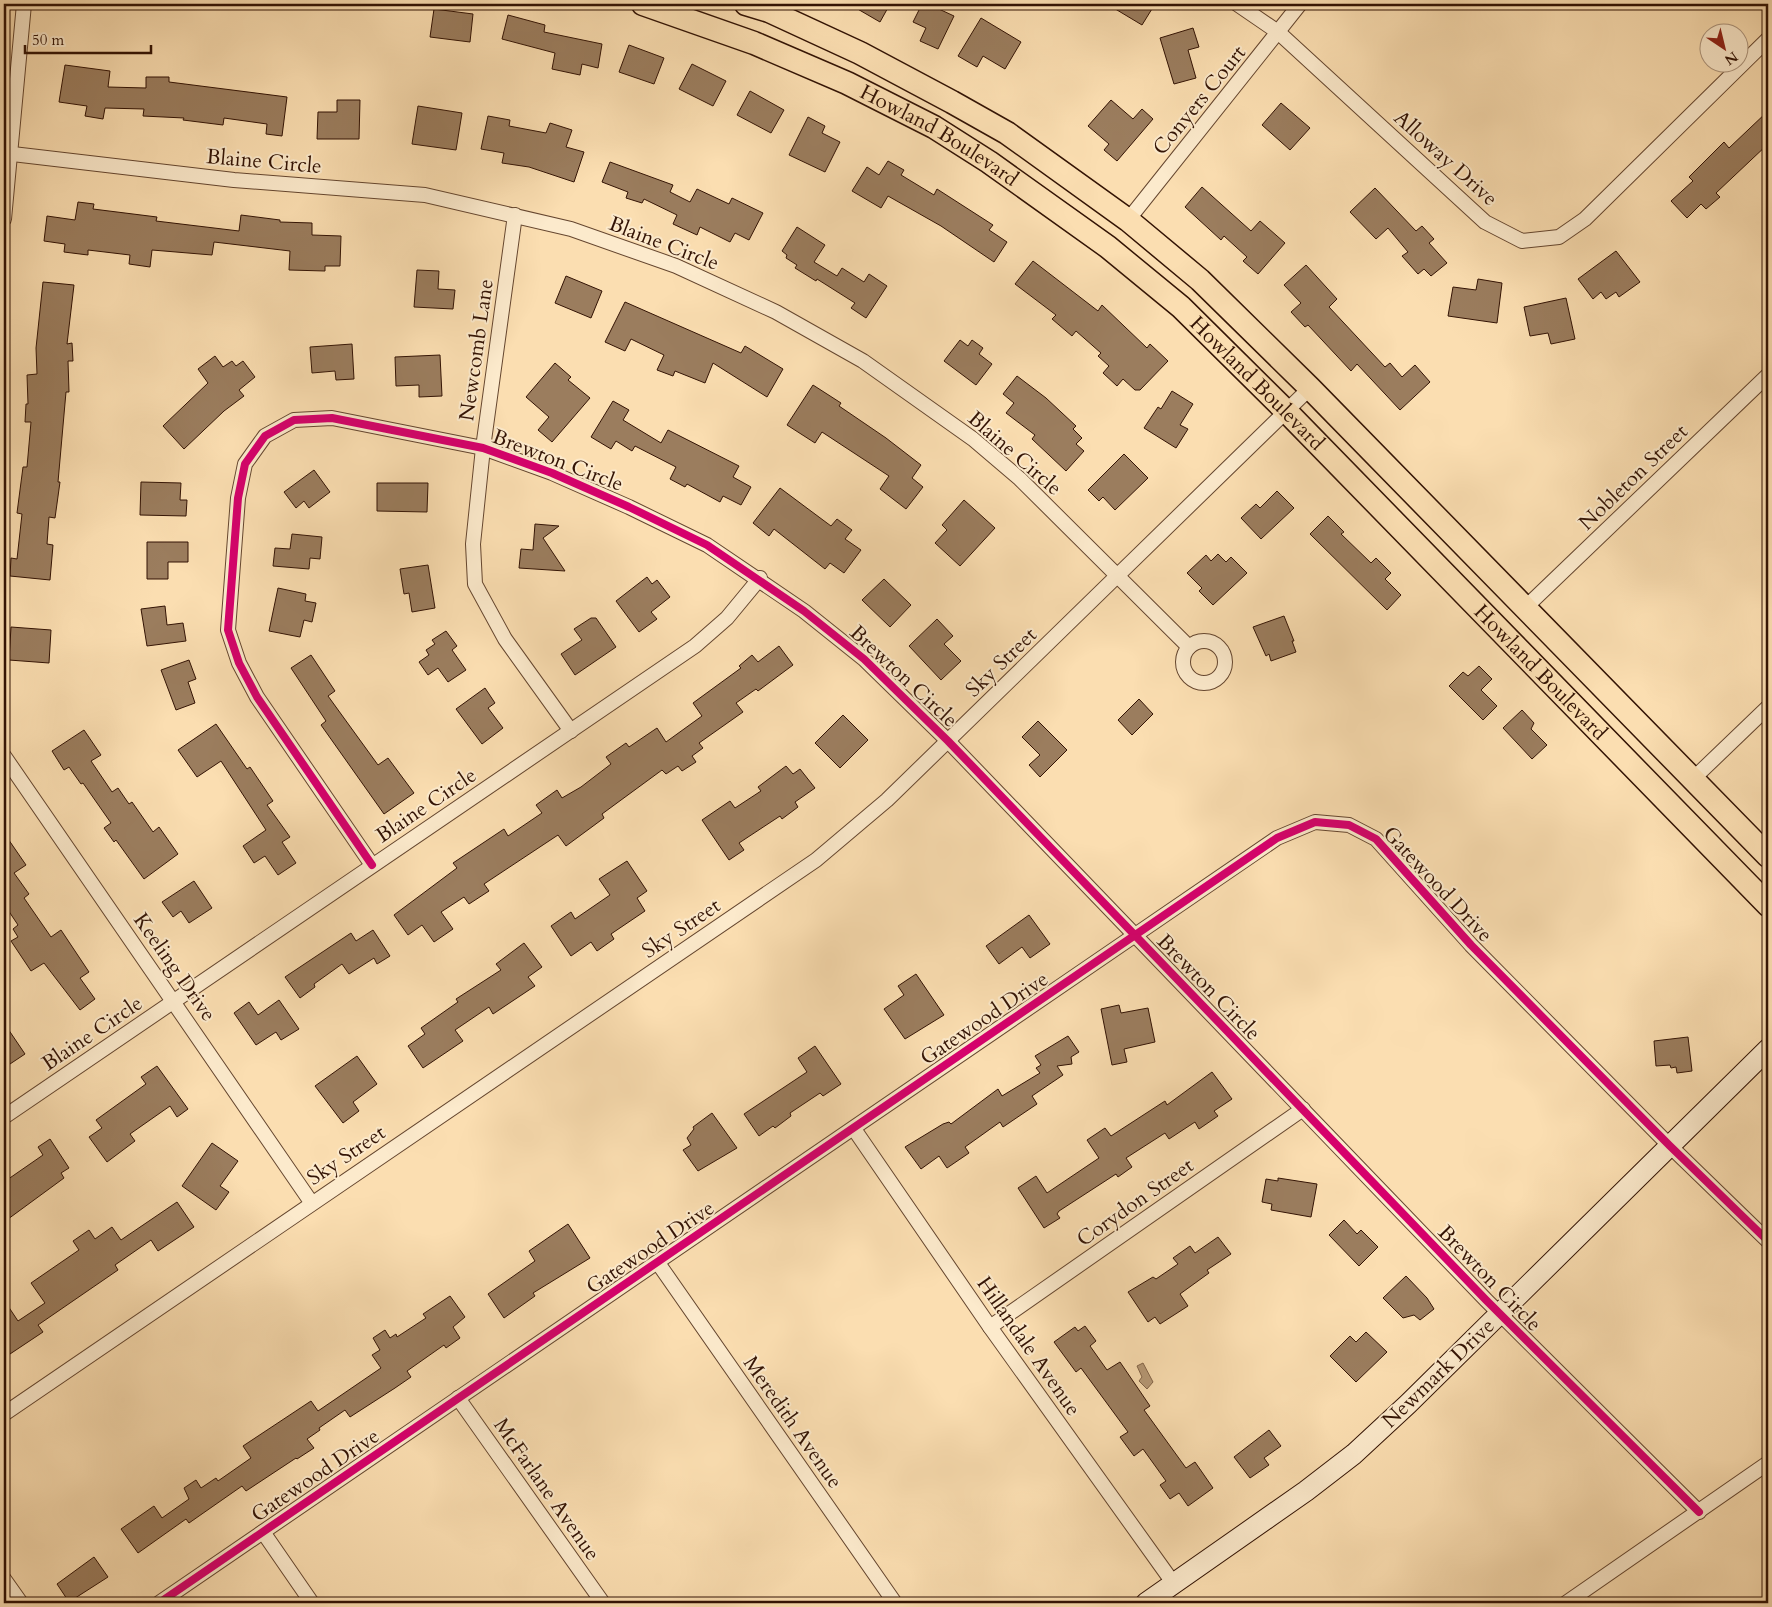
<svg xmlns="http://www.w3.org/2000/svg" width="1772" height="1607" font-family="Cardo,serif">
<style>
.water{fill:#b79976;stroke:#826348}
.building{fill:#9b7d5e;stroke:#331304}
.lines{fill:none;stroke-linecap:round;stroke-linejoin:round}
.street-casing{stroke:#65462f;stroke-width:16}
.secondary-casing{stroke:#331304;stroke-width:22}
.primary-casing{stroke:#331304;stroke-width:25}
.street{stroke:#fceacc;stroke-width:14}
.secondary{stroke:#fceacc;stroke-width:20}
.primary{stroke:#fbdeb1;stroke-width:22}
.cycleway-casing{stroke:#fceacc;stroke-width:11}
.cycleway{stroke:#d6006c;stroke-width:8}
.labels{text-anchor:middle;stroke-width:4;stroke-linejoin:round;paint-order:stroke}
.street-label{font-size:21px;fill:#331304;stroke:#fceacc}
</style>
<rect width="100%" height="100%" fill="#fbdeb1"/>
<filter id="stains"><feTurbulence type="fractalNoise" baseFrequency=".004" numOctaves="4"/><feColorMatrix values="0 0 0 0 .2 0 0 0 0 .09 0 0 0 0 .02 0 0 0 .5 -.17"/></filter>
<radialGradient id="worn" r=".72"><stop offset=".6" stop-color="#630" stop-opacity="0"/><stop offset="1" stop-color="#630" stop-opacity=".3"/></radialGradient>
<polygon class="water" points="1143,1363 1153,1382 1147,1389 1139,1381 1142,1377 1137,1366"/>
<g class="building">
<polygon points="849,4 890,4 880,22"/>
<polygon points="922,4 928,4 954,16 938,49 920,41 926,28 913,22"/>
<polygon points="1107,4 1155,4 1142,25"/>
<polygon points="434,9 473,14 470,42 430,37"/>
<polygon points="508,15 545,25 544,32 602,44 598,68 582,64 580,75 552,69 555,53 502,39"/>
<polygon points="981,18 1021,42 1005,69 983,56 977,67 958,56"/>
<polygon points="1193,28 1199,47 1188,50 1196,78 1174,84 1160,38"/>
<polygon points="629,45 664,58 654,84 619,72"/>
<polygon points="692,64 726,81 713,106 679,89"/>
<polygon points="65,65 110,71 108,87 146,88 146,77 169,77 169,82 287,97 282,136 266,134 267,124 224,118 223,125 183,120 184,118 143,116 144,109 105,108 103,119 85,116 87,106 59,102"/>
<polygon points="750,91 784,110 771,133 737,115"/>
<polygon points="337,100 360,100 359,139 317,139 318,112 337,112"/>
<polygon points="1111,100 1133,119 1142,109 1153,119 1117,161 1104,150 1109,144 1088,126"/>
<polygon points="1281,103 1310,128 1290,150 1262,125"/>
<polygon points="418,106 462,113 456,150 412,144"/>
<polygon points="1768,111 1768,144 1716,193 1720,197 1706,209 1701,204 1687,218 1671,201 1693,181 1689,177 1724,142 1729,148"/>
<polygon points="488,116 510,120 509,126 546,133 550,123 572,130 566,147 584,152 574,182 529,167 502,163 504,153 481,149"/>
<polygon points="808,117 825,126 822,133 840,142 825,172 789,155"/>
<polygon points="888,161 904,170 901,175 934,195 937,189 993,225 989,230 1007,242 994,262 941,226 888,196 881,208 852,191 867,167 879,175"/>
<polygon points="610,162 673,185 670,192 690,202 697,189 729,204 732,198 763,213 749,240 735,233 730,242 700,227 697,235 673,224 677,215 644,199 642,203 626,198 628,192 602,182"/>
<polygon points="1202,187 1251,231 1260,221 1285,243 1258,274 1243,261 1247,257 1224,236 1221,240 1185,207"/>
<polygon points="1375,188 1416,231 1422,226 1434,239 1429,243 1447,263 1431,276 1424,269 1418,274 1402,256 1408,252 1388,228 1376,239 1350,212"/>
<polygon points="78,202 94,204 93,209 157,217 156,221 239,231 241,215 280,220 280,222 312,223 312,235 341,236 340,266 325,266 325,271 289,270 290,251 214,242 212,255 152,250 150,267 129,264 130,255 88,250 88,255 64,252 65,244 44,241 47,216 75,220"/>
<polygon points="797,227 825,245 814,262 837,276 842,268 864,282 869,274 887,286 866,318 851,308 855,303 817,279 816,281 795,268 797,265 786,258 787,255 782,251"/>
<polygon points="1616,251 1640,282 1619,297 1616,292 1606,299 1601,292 1593,299 1578,279"/>
<polygon points="1033,261 1098,311 1102,305 1147,348 1150,344 1168,361 1140,390 1135,390 1123,379 1117,386 1103,373 1109,366 1098,356 1101,353 1076,331 1072,336 1052,319 1056,315 1015,284"/>
<polygon points="1306,265 1337,299 1329,307 1385,367 1390,363 1402,377 1415,365 1430,382 1400,410 1357,364 1351,371 1308,325 1305,327 1291,312 1301,303 1284,285"/>
<polygon points="417,270 439,271 438,289 455,290 453,309 414,307"/>
<polygon points="566,276 602,291 591,318 555,303"/>
<polygon points="1478,279 1502,283 1497,323 1448,316 1453,287 1476,290"/>
<polygon points="43,282 74,285 67,344 72,343 73,361 68,361 69,392 66,392 58,482 60,482 55,518 49,517 47,544 53,545 50,580 10,576 11,558 17,559 22,514 17,513 23,467 27,467 31,422 25,422 26,404 28,404 27,375 37,374 36,348"/>
<polygon points="1566,298 1575,339 1551,344 1548,333 1530,336 1524,307"/>
<polygon points="625,302 741,353 745,346 783,369 767,397 713,363 705,383 675,371 673,376 657,370 664,355 631,339 625,351 605,342"/>
<polygon points="960,340 968,346 972,340 983,348 979,354 992,364 976,385 944,361"/>
<polygon points="352,344 354,379 336,380 335,371 312,373 310,347"/>
<polygon points="440,355 442,396 419,397 419,385 396,386 395,357"/>
<polygon points="215,356 223,367 232,361 236,366 243,361 255,377 239,390 244,396 224,411 184,449 163,426 208,383 198,369"/>
<polygon points="555,363 571,377 568,380 590,398 552,442 538,430 549,417 526,397"/>
<polygon points="1017,376 1046,398 1076,426 1073,429 1082,438 1076,444 1084,451 1066,471 1032,439 1035,435 1006,413 1014,403 1003,394"/>
<polygon points="813,385 841,403 839,406 886,438 921,465 912,478 923,487 906,509 880,489 889,476 822,432 815,443 787,425"/>
<polygon points="1172,391 1193,404 1180,425 1188,429 1176,448 1144,428 1158,407 1161,409"/>
<polygon points="613,401 629,410 623,420 661,443 668,430 739,466 733,477 751,487 741,505 723,496 720,502 687,484 685,487 670,479 676,467 635,446 632,451 616,441 611,449 591,437"/>
<polygon points="1124,454 1148,478 1115,510 1103,497 1099,501 1088,490"/>
<polygon points="314,470 330,492 309,508 304,501 296,508 284,492"/>
<polygon points="141,482 181,483 180,500 187,500 186,516 140,515"/>
<polygon points="377,483 428,483 427,512 377,511"/>
<polygon points="780,488 831,526 837,519 852,530 845,539 861,550 844,573 830,563 825,569 774,529 769,536 753,523"/>
<polygon points="1277,491 1294,508 1261,539 1241,518 1256,504 1260,508"/>
<polygon points="964,500 995,528 960,566 935,543 947,530 942,525"/>
<polygon points="1328,516 1344,532 1341,534 1371,563 1376,558 1391,573 1385,579 1401,595 1387,610 1310,534"/>
<polygon points="535,524 559,526 543,538 565,571 519,568 521,549 533,550"/>
<polygon points="292,534 322,537 320,559 310,558 309,569 273,566 275,548 290,549"/>
<polygon points="147,542 188,542 188,562 168,562 168,579 147,579"/>
<polygon points="1218,554 1226,562 1231,557 1247,573 1213,605 1199,591 1202,588 1187,573 1206,555 1211,561"/>
<polygon points="428,565 435,608 412,612 409,593 404,594 400,569"/>
<polygon points="647,577 652,584 657,580 670,597 651,612 657,619 639,632 616,601"/>
<polygon points="884,579 911,605 890,627 862,600"/>
<polygon points="278,588 306,594 305,601 316,603 312,622 304,620 300,637 269,631"/>
<polygon points="165,606 167,625 183,623 186,641 147,646 141,609"/>
<polygon points="1284,616 1294,641 1292,641 1296,652 1271,661 1269,654 1266,656 1253,627"/>
<polygon points="591,618 596,618 616,647 575,675 561,654 582,640 574,629"/>
<polygon points="937,619 953,636 944,644 961,661 941,680 909,646"/>
<polygon points="11,627 51,630 49,663 9,660"/>
<polygon points="446,631 457,646 452,650 466,670 448,682 438,668 428,675 419,662 429,655 426,650 435,644 432,640"/>
<polygon points="779,646 793,665 758,691 756,689 736,703 743,712 699,743 703,748 692,756 696,762 682,771 678,766 666,774 662,770 602,814 604,818 566,846 558,835 484,884 489,891 469,904 464,897 441,912 453,929 434,942 422,925 408,935 394,915 457,868 453,863 504,829 508,836 542,813 536,805 557,790 562,798 581,787 611,764 606,757 626,743 629,747 657,728 666,742 702,716 693,703 741,668 739,666 752,655 758,662"/>
<polygon points="311,655 335,691 328,696 378,765 388,758 414,793 384,814 321,725 326,721 291,668"/>
<polygon points="189,660 196,679 188,682 195,703 176,710 161,670"/>
<polygon points="1479,666 1492,679 1481,690 1497,706 1483,720 1449,686 1463,672 1468,676"/>
<polygon points="485,688 495,703 488,708 503,728 482,744 456,709"/>
<polygon points="1139,699 1153,714 1132,735 1118,720"/>
<polygon points="1522,710 1534,723 1531,729 1547,745 1532,759 1503,728"/>
<polygon points="843,715 868,740 840,768 815,743"/>
<polygon points="1038,721 1067,750 1040,777 1029,765 1040,755 1022,737"/>
<polygon points="216,724 247,769 250,767 273,801 267,805 290,837 282,842 296,863 278,875 265,856 254,863 243,846 266,830 221,761 197,777 178,750"/>
<polygon points="84,730 101,755 91,761 112,792 118,788 129,804 132,802 153,832 159,827 178,854 144,879 116,840 114,842 104,828 111,823 83,783 81,784 69,767 64,770 52,751"/>
<polygon points="786,766 793,774 800,769 815,788 795,802 798,807 782,819 780,816 739,843 744,850 729,860 702,820 730,801 735,808 761,791 758,787"/>
<polygon points="4,833 26,865 14,873 29,894 24,898 51,937 61,930 89,972 80,978 95,999 80,1010 44,963 31,971 11,941 18,937 13,929 18,925 4,904"/>
<polygon points="627,861 647,891 637,898 645,911 611,934 614,939 597,951 591,942 571,956 551,926 571,912 575,919 610,895 599,879"/>
<polygon points="194,881 212,908 189,923 181,911 173,917 162,902"/>
<polygon points="1029,915 1050,944 1030,958 1022,947 999,964 986,946"/>
<polygon points="373,930 390,956 377,964 374,958 349,974 342,964 314,984 315,987 300,998 285,977 351,933 356,941"/>
<polygon points="524,943 542,967 528,977 535,986 493,1014 489,1007 455,1030 463,1041 423,1068 408,1046 425,1034 421,1028 458,1002 456,999 501,970 496,964"/>
<polygon points="916,974 944,1015 905,1039 884,1009 904,995 898,986"/>
<polygon points="279,1000 299,1029 281,1040 276,1032 256,1045 234,1013 249,1002 258,1015"/>
<polygon points="1119,1005 1121,1013 1148,1008 1155,1042 1124,1049 1127,1062 1112,1065 1101,1009"/>
<polygon points="4,1023 25,1054 4,1068"/>
<polygon points="1068,1036 1079,1052 1071,1057 1072,1064 1057,1066 1063,1075 1032,1096 1037,1104 1003,1127 1000,1122 965,1147 969,1153 947,1168 939,1156 921,1169 905,1147 943,1124 949,1122 951,1124 998,1089 1002,1096 1040,1073 1036,1068 1041,1065 1035,1056"/>
<polygon points="1688,1037 1692,1071 1677,1073 1676,1067 1671,1068 1670,1065 1656,1066 1654,1041"/>
<polygon points="815,1046 841,1084 823,1096 820,1093 790,1113 791,1116 775,1128 773,1126 759,1136 744,1114 807,1072 798,1058"/>
<polygon points="357,1056 377,1084 353,1102 359,1111 343,1123 315,1086"/>
<polygon points="157,1066 188,1109 177,1117 170,1106 130,1134 135,1141 107,1162 89,1137 102,1128 96,1120 146,1084 141,1077"/>
<polygon points="1212,1072 1232,1099 1214,1111 1218,1116 1199,1129 1195,1122 1169,1139 1165,1133 1126,1158 1132,1167 1118,1177 1116,1174 1059,1211 1057,1214 1060,1218 1044,1228 1018,1188 1036,1176 1047,1193 1099,1158 1087,1140 1105,1128 1111,1136 1165,1101 1167,1105"/>
<polygon points="712,1113 737,1148 698,1171 683,1150 691,1145 687,1138 694,1129 693,1127"/>
<polygon points="50,1139 69,1168 61,1173 64,1178 4,1222 4,1182 43,1155 38,1147"/>
<polygon points="212,1143 238,1161 220,1186 229,1192 216,1210 182,1186"/>
<polygon points="1278,1178 1317,1184 1311,1217 1271,1210 1272,1204 1262,1202 1266,1179 1278,1181"/>
<polygon points="177,1202 194,1227 158,1251 151,1240 115,1265 118,1270 38,1325 43,1332 4,1358 4,1300 18,1321 45,1303 31,1283 79,1250 73,1241 89,1230 95,1239 112,1227 121,1240"/>
<polygon points="1344,1220 1357,1234 1361,1230 1378,1247 1359,1266 1329,1235"/>
<polygon points="568,1224 590,1258 533,1293 535,1296 504,1318 488,1294 535,1261 529,1251"/>
<polygon points="1218,1237 1231,1254 1207,1270 1209,1273 1180,1294 1188,1306 1160,1324 1155,1317 1148,1322 1128,1292 1153,1277 1156,1279 1178,1264 1173,1258 1190,1246 1195,1253"/>
<polygon points="1406,1276 1427,1298 1434,1309 1420,1320 1414,1315 1403,1318 1383,1298"/>
<polygon points="450,1296 465,1317 453,1327 460,1338 446,1348 444,1345 407,1371 411,1377 395,1388 350,1417 345,1410 319,1428 320,1430 307,1439 314,1448 297,1459 296,1458 246,1491 242,1486 189,1523 186,1519 138,1553 121,1529 154,1506 162,1518 189,1499 184,1488 196,1480 201,1488 216,1478 218,1481 251,1458 243,1446 311,1401 318,1411 381,1368 372,1355 380,1350 373,1338 385,1330 390,1338 396,1334 397,1337 426,1318 423,1314"/>
<polygon points="1085,1326 1096,1341 1090,1346 1107,1370 1120,1362 1150,1406 1144,1410 1186,1468 1195,1462 1213,1488 1188,1506 1179,1493 1170,1499 1160,1485 1166,1481 1143,1449 1134,1456 1120,1437 1128,1432 1081,1368 1076,1372 1054,1342 1075,1327 1078,1331"/>
<polygon points="1366,1332 1387,1352 1356,1382 1330,1356 1350,1336 1356,1342"/>
<polygon points="1269,1430 1281,1446 1264,1458 1269,1465 1250,1478 1234,1457"/>
<polygon points="94,1557 108,1577 69,1602 57,1584"/>
</g>
<g class="lines">
<g class="street-casing">
<g id="street">
<polyline points="1237,4 1278,32 1485,222 1522,241 1559,237 1585,219 1768,39"/>
<polyline points="4,153 234,180 425,195 571,229 676,266 776,312 863,361 973,439 1020,479 1189,647"/>
<polyline points="515,215 483,448 473,544 475,584 505,639 571,731"/>
<polyline points="4,219 24,4"/>
<polyline points="1128,220 1300,4"/>
<polyline points="1526,607 1768,375"/>
<circle cx="1204" cy="662" r="21"/>
<polyline points="4,756 311,1202"/>
<polyline points="1693,779 1768,707"/>
<polyline points="372,865 257,697 239,663 228,630 238,498 245,464 265,436 294,420 332,418 483,448 552,473 629,507 707,545 804,611 864,659 948,741 1486,1300 1699,1512"/>
<polyline points="4,1117 695,646 727,618 760,578"/>
<polyline points="854,1129 990,1327 1174,1584"/>
<polyline points="658,1263 895,1603"/>
<polyline points="990,1327 1303,1109"/>
<polyline points="458,1398 603,1603"/>
<polyline points="4,1414 816,860 887,800 1310,388"/>
<polyline points="263,1532 312,1603"/>
<polyline points="4,1579 21,1603"/>
<polyline points="159,1603 1277,838 1315,822 1349,825 1376,839 1471,945 1670,1146 1768,1241"/>
<polyline points="1566,1603 1768,1463"/>
</g>
</g>
<g class="secondary-casing">
<polyline id="secondary" points="1146,1603 1306,1491 1354,1454 1408,1404 1768,1049"/>
</g>
<g class="primary-casing">
<g id="primary">
<path id="s1" d="M643,4L754,43L847,83L934,127L989,162L1108,247L1181,307L1286,411L1768,905"/>
<polyline points="746,4 769,11 860,53 952,102 1007,133 1128,220 1200,280 1310,388 1768,856"/>
</g>
</g>
<use href="#street" class="street"/>
<use href="#secondary" class="secondary"/>
<use href="#primary" class="primary"/>
<g class="cycleway-casing">
<g id="cycleway">
<polyline points="372,865 257,697 239,663 228,630 238,498 245,464 265,436 294,420 332,418 483,448 552,473 629,507 707,545 804,611 864,659 948,741 1486,1300 1699,1512"/>
<polyline points="159,1603 1277,838 1315,822 1349,825 1376,839 1471,945 1670,1146 1768,1241"/>
</g>
</g>
<use href="#cycleway" class="cycleway"/>
</g>
<g class="labels">
<g class="street-label">
<text transform="translate(1199 100) rotate(-51)" y="7">Conyers Court</text>
<text dy="7" stroke="none"><textPath href="#s1" startOffset="325">Howland Boulevard</textPath></text>
<text transform="translate(1446 158) rotate(42)" y="7">Alloway Drive</text>
<text transform="translate(264 161) rotate(5)" y="7">Blaine Circle</text>
<text transform="translate(664 243) rotate(21)" y="7">Blaine Circle</text>
<text transform="translate(476 350) rotate(-82)" y="7">Newcomb Lane</text>
<text dy="7" stroke="none"><textPath href="#s1" startOffset="730">Howland Boulevard</textPath></text>
<text transform="translate(1015 453) rotate(41)" y="7">Blaine Circle</text>
<text transform="translate(558 460) rotate(21)" y="7">Brewton Circle</text>
<text transform="translate(1633 477) rotate(-44)" y="7">Nobleton Street</text>
<text transform="translate(1001 662) rotate(-44)" y="7">Sky Street</text>
<text dy="7" stroke="none"><textPath href="#s1" startOffset="1135">Howland Boulevard</textPath></text>
<text transform="translate(904 676) rotate(43)" y="7">Brewton Circle</text>
<text transform="translate(426 805) rotate(-34)" y="7">Blaine Circle</text>
<text transform="translate(1438 884) rotate(47)" y="7">Gatewood Drive</text>
<text transform="translate(681 928) rotate(-34)" y="7">Sky Street</text>
<text transform="translate(175 967) rotate(55)" y="7">Keeling Drive</text>
<text transform="translate(1209 987) rotate(46)" y="7">Brewton Circle</text>
<text transform="translate(984 1018) rotate(-34)" y="7">Gatewood Drive</text>
<text transform="translate(92 1033) rotate(-34)" y="7">Blaine Circle</text>
<text transform="translate(346 1155) rotate(-34)" y="7">Sky Street</text>
<text transform="translate(1135 1202) rotate(-35)" y="7">Corydon Street</text>
<text transform="translate(650 1247) rotate(-34)" y="7">Gatewood Drive</text>
<text transform="translate(1490 1278) rotate(46)" y="7">Brewton Circle</text>
<text transform="translate(1029 1346) rotate(55)" y="7">Hillandale Avenue</text>
<text transform="translate(1438 1373) rotate(-44)" y="7">Newmark Drive</text>
<text transform="translate(793 1422) rotate(55)" y="7">Meredith Avenue</text>
<text transform="translate(315 1475) rotate(-34)" y="7">Gatewood Drive</text>
<text transform="translate(547 1489) rotate(55)" y="7">McFarlane Avenue</text>
</g>
</g>
<rect width="1772" height="1607" fill="none" stroke="#fbdeb1" stroke-width="20"/>
<rect x="5" y="5" width="1762" height="1597" fill="none" stroke="#331304" stroke-width="2.5"/>
<rect x="10" y="10" width="1752" height="1587" fill="none" stroke="#331304"/>
<g transform="translate(1724 48) rotate(145)"><circle r="24" fill="#fceacc" stroke="#ac947c"/>
<path d="M0-4L9 19L0 12L-9 19Z" fill="#8f2418"/>
<text y="-8" font-size="14" font-weight="bold" text-anchor="middle" fill="#331304">N</text>
</g>
<path d="M25 45v8h126v-8" fill="none" stroke="#331304" stroke-width="2.5"/>
<text x="32" y="45" font-size="15" fill="#331304" stroke="#fceacc" stroke-width="4" paint-order="stroke">50 m</text>
<rect width="100%" height="100%" filter="url(#stains)"/>
<rect width="100%" height="100%" fill="url(#worn)"/>
</svg>
